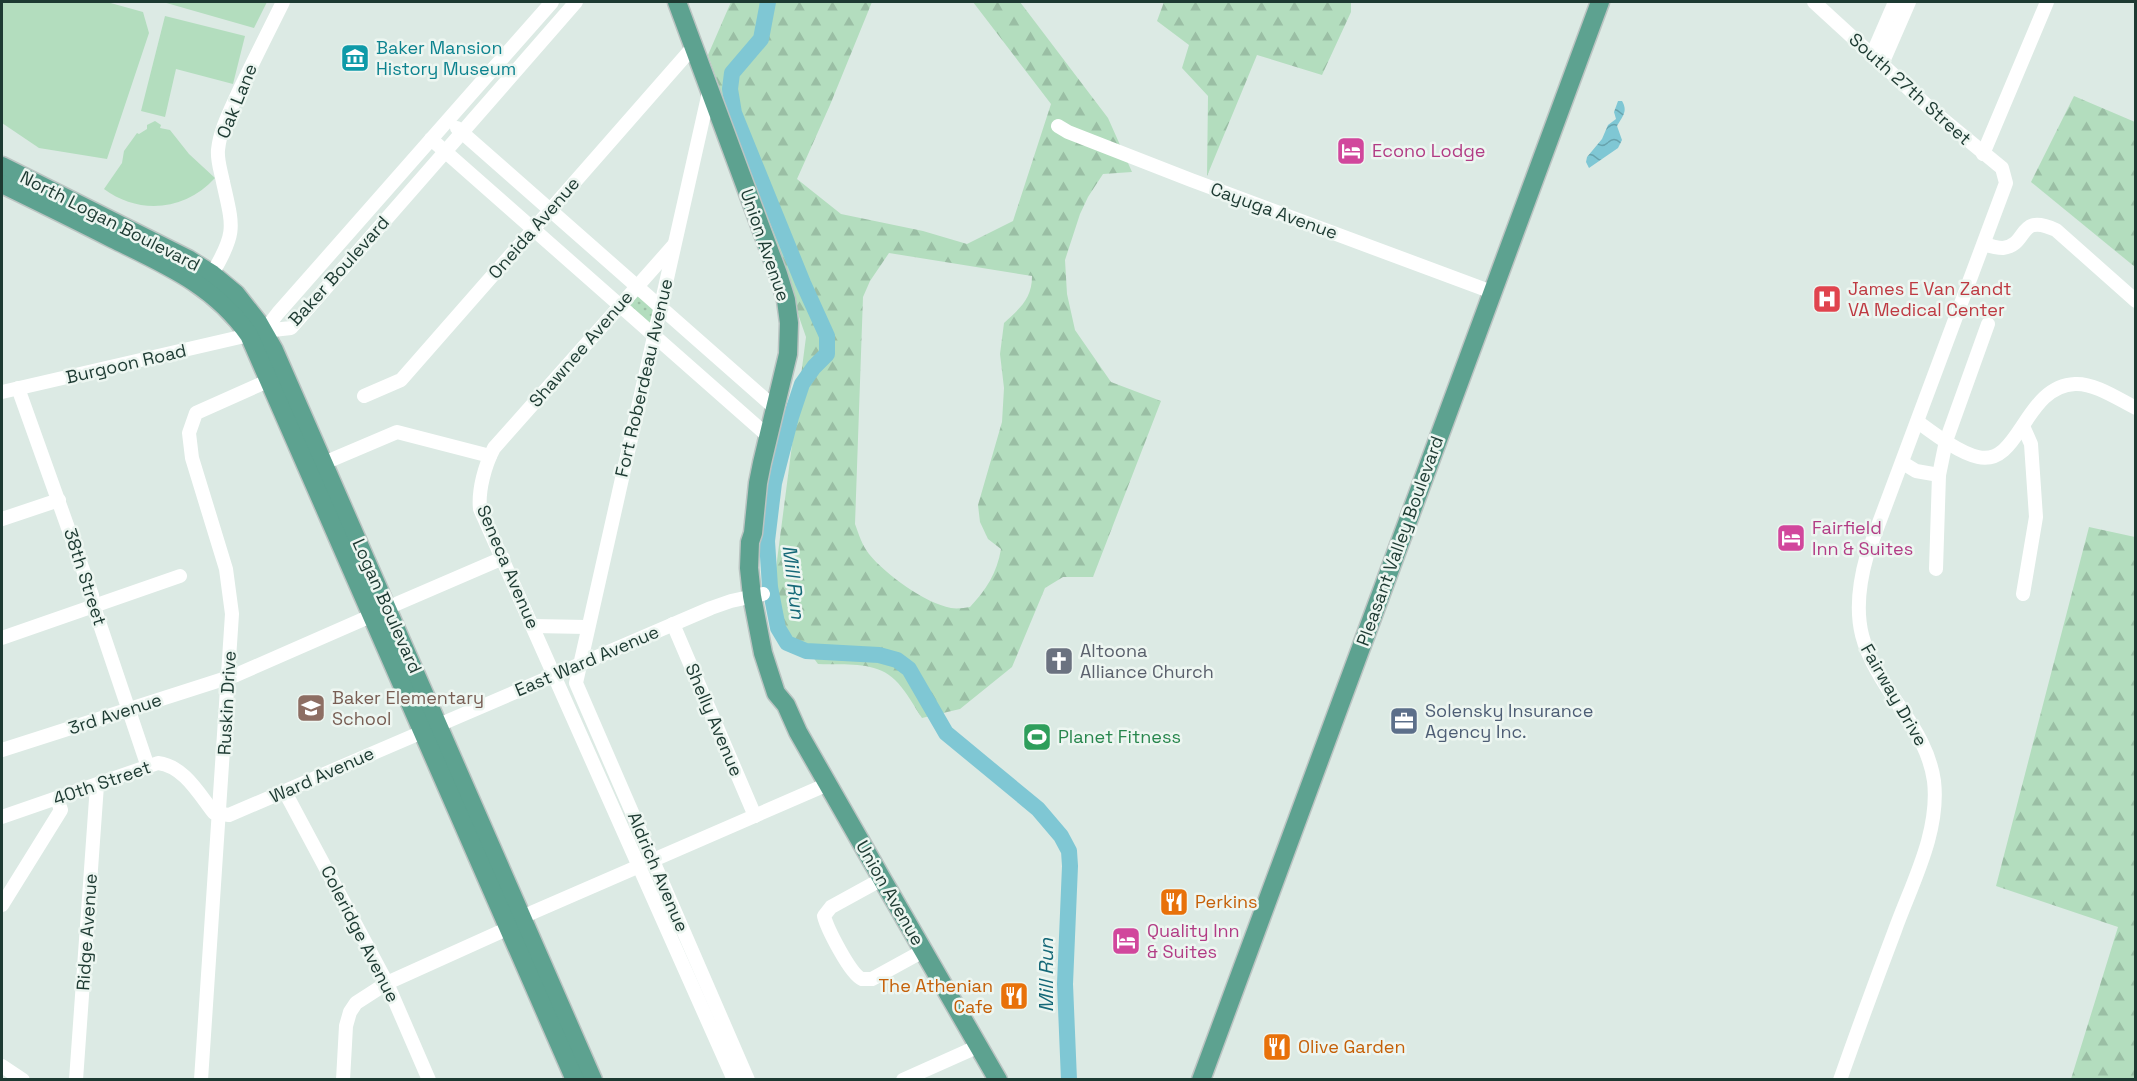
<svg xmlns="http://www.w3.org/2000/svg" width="2137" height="1081" font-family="'Space Grotesk',sans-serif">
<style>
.grass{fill:url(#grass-dots)}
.forest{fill:url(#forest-firs);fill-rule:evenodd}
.pitch{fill:#b3ddbe}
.water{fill:url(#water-waves)}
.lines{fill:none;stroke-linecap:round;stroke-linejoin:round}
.river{stroke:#7fc7d4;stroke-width:16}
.major-casing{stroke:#bbc4c2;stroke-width:21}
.minor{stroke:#fff;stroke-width:14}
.major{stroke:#5da290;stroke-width:18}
.labels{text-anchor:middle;stroke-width:5;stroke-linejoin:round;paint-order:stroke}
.culture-label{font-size:18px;fill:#0d838f;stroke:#edf6f1;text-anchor:start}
.street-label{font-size:18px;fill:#1d3a32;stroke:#edf6f1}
.hotel-label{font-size:18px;fill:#b23c85;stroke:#edf6f1;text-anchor:start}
.health-label{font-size:18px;fill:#be3a42;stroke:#edf6f1;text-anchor:start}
.worship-label{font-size:18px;fill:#5b616d;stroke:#edf6f1;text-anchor:start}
.education-label{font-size:18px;fill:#785e54;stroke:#edf6f1;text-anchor:start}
.service-label{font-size:18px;fill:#4e5e75;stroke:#edf6f1;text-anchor:start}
.leisure-label{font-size:18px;fill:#27864d;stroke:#edf6f1;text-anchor:start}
.food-label{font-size:18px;fill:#c56008;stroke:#edf6f1;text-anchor:start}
.water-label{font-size:20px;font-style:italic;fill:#156978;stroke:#edf6f1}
</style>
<defs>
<pattern id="grass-dots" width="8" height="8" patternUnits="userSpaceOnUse" patternTransform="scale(1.5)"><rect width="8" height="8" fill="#b3ddbe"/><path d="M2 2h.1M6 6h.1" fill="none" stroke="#9abea4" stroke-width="1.8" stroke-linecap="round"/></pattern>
<pattern id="forest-firs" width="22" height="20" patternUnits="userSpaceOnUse" patternTransform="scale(1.5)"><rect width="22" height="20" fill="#b3ddbe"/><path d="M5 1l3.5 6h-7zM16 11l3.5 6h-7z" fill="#9abea4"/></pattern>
<pattern id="water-waves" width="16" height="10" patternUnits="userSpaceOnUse" patternTransform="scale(1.5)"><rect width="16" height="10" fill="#7fc7d4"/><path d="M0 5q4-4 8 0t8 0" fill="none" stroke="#67a3ad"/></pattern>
</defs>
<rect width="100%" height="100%" fill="#dceae4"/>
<polygon class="grass" points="636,293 654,307 652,325 627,303"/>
<g class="forest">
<path d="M731,2H872L830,105L797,179L841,214L923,231L967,244L1013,221L1051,104L973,2H1020L1108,118L1132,172L1103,174L1088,197L1080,214L1065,260L1067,294L1075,330L1111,382L1161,401L1093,577H1063L1045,588L1012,667L960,709L922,718C914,706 907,693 898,683C879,660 844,665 818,664L804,645L785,635L772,599L806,337L708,55ZM889,253L1032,276C1032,299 1020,308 1004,323L1000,354L1004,388L1002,422L978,505L980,522L988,539L1001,549C997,573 986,590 970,607C964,608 957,609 951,608C925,603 886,575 869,554C862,545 859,535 855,524L863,297L870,281Z"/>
<polygon points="1164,2 1351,2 1351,12 1322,75 1257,55 1207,176 1208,96 1182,68 1189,45 1157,21"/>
<polygon points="2074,96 2135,122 2135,267 2031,182"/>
<polygon points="2089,527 2135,537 2135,1079 2071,1079 2118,927 1996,886"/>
</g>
<g class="pitch">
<polygon points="2,2 107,2 143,12 149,33 107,159 39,148 2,123"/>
<polygon points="163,2 267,2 254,28"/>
<polygon points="165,16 245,36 233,84 176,69 165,117 141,111"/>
<path d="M155,121L161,125L160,128L170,130L189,154L215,178C185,211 139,215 104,189L122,163L124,151L137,133L139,134L147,129V125Z"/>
</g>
<path class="water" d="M1618,101H1622C1628,111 1623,116 1617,126L1622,140L1618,148L1589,168L1586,162L1587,157L1602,139L1608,125L1616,119L1614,112Z"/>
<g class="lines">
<polyline class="river" points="768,2 761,39 732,73 730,89 734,113 803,283 827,336 827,354 814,367 802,384 791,417 774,483 767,541 770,587 778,628 787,643 806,651 879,655 897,660 909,669 946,733 1038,809 1061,836 1069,851 1070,866 1065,984 1069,1080"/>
<g class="major-casing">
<g id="major">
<polyline points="677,2 778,274 786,300 789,323 788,354 762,463 758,483 753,533 750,542 749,568 752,596 763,653 776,693 786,705 798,732 882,879 998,1080"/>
<polyline points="2,166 188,259 212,274 236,294 258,322 274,350 593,1080"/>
<path d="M2,184C39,202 76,220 113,239C166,265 214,285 249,335L575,1080"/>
<polyline points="1201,1080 1600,2"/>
</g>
</g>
<g class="minor">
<path d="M1814,2L1934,112L2002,168L2006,183L1867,555C1848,622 1862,652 1900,707C1916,730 1930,753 1934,781C1940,832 1912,883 1895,930C1876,980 1858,1029 1840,1080"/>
<polyline points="1872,55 1895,2"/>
<polyline points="1882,64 1909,2"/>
<polyline points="709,92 576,683 748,1080"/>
<polyline points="1058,126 1068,132 1191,180 1492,292"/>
<polyline points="457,128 775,408"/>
<polyline points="431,139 768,436"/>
<polyline points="1983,154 2047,2"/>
<path d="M1984,244C1990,246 1997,248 2003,248C2029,245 2017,212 2056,230L2136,301"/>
<path d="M674,245L494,448C485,465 478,490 480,509L734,1080"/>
<path d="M212,274C237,232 233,227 223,182C221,171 217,161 218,150C220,130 230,111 238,93C253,62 268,32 283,2"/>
<polyline points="264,331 291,328 576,2"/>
<polyline points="264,331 278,313 552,2"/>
<polyline points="18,388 92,595 94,607 148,767"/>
<polyline points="2,392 249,335"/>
<polyline points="364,396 401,380 694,46"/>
<path d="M1918,422C1933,433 1959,453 1978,457C2020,467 2024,386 2075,384C2095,383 2118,399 2136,408"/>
<polyline points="2023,426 2031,444 2036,517 2023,594"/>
<polyline points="324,463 397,432 490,456"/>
<polyline points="1903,463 1916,471 1939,475"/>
<polyline points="2,519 59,500"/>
<polyline points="1936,569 1939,475 1946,441 1988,324"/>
<polyline points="387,608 503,558"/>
<polyline points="673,624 755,816"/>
<polyline points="533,626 587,627"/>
<polyline points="2,638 180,576"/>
<polyline points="2,750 236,675 373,615"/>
<polyline points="285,792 387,983 429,1080"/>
<path d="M2,817L158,763C184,766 199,794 214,813L229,815L711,608L731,601L763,594"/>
<path d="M882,879L831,907L824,916C827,928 850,974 862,979C864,979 869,979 872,979L923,951"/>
<polyline points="2,905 61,810 57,799"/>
<polyline points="522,917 828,784"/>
<polyline points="2,1066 23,1080"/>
<polyline points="76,1080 97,785"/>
<polyline points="201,1080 232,614 226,569 192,458 189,433 196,413 270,380"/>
<polyline points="343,1080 346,1026 350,1012 356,1003 387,983 509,928"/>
<polyline points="903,1080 979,1046"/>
</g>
<use href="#major" class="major"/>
</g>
<defs>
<g id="museum-square" transform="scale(1.5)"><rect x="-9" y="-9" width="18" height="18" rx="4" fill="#0f9aa8" stroke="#edf6f1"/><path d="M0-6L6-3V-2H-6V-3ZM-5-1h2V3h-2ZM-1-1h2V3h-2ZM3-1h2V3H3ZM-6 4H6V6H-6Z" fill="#fff"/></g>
<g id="hotel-square" transform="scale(1.5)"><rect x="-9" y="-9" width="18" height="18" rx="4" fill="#d1479c" stroke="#edf6f1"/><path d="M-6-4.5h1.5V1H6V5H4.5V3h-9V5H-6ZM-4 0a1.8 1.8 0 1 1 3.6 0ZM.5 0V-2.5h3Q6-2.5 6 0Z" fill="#fff"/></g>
<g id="hospital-square" transform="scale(1.5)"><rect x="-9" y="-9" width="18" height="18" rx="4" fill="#e0444e" stroke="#edf6f1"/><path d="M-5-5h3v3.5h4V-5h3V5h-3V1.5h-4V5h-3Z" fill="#fff"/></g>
<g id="church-square" transform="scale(1.5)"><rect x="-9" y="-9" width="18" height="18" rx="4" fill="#6b7280" stroke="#edf6f1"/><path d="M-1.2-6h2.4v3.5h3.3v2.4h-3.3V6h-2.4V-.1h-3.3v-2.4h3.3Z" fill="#fff"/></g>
<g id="school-square" transform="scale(1.5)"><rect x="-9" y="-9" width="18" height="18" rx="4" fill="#8d6e63" stroke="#edf6f1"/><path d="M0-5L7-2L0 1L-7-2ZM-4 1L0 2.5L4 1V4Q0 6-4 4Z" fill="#fff"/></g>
<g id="office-square" transform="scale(1.5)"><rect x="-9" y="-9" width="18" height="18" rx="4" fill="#5c6f8a" stroke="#edf6f1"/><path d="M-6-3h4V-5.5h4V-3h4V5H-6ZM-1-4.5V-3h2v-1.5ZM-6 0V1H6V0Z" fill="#fff"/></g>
<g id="stadium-square" transform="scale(1.5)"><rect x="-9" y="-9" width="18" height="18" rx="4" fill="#2e9e5b" stroke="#edf6f1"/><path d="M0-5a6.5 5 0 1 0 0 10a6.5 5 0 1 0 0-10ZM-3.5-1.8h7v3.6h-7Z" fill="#fff"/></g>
<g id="restaurant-square" transform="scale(1.5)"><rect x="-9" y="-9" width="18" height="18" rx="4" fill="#e8710a" stroke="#edf6f1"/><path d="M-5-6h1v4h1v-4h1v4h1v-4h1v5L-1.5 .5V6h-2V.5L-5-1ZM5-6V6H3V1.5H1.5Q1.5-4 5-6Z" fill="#fff"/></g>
</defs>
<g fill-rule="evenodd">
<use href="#museum-square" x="355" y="58"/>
<use href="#hotel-square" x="1351" y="151"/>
<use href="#hospital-square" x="1827" y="299"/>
<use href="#hotel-square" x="1791" y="538"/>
<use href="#church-square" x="1059" y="661"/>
<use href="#school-square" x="311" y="708"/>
<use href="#office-square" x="1404" y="721"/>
<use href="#stadium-square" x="1037" y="737"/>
<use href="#restaurant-square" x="1174" y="902"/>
<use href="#hotel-square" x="1126" y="941"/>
<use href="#restaurant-square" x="1014" y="996"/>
<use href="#restaurant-square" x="1277" y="1047"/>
</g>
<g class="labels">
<g class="culture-label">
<text x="376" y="54">Baker Mansion<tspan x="376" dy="21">History Museum</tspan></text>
</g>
<g class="street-label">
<text transform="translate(1910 89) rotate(42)" y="6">South 27th Street</text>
<text transform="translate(237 101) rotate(-68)" y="6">Oak Lane</text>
<text transform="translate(1274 211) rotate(20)" y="6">Cayuga Avenue</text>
<text transform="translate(110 221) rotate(27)" y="6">North Logan Boulevard</text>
<text transform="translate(534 228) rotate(-49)" y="6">Oneida Avenue</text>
<text transform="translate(765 245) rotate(71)" y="6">Union Avenue</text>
<text transform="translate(339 271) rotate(-48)" y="6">Baker Boulevard</text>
<text transform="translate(581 349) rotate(-49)" y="6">Shawnee Avenue</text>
<text transform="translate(126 364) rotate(-13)" y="6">Burgoon Road</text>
<text transform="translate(644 378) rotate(-77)" y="6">Fort Roberdeau Avenue</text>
<text transform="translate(1400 541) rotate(-70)" y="6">Pleasant Valley Boulevard</text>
<text transform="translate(508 567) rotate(67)" y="6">Seneca Avenue</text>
<text transform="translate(85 577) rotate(72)" y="6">38th Street</text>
<text transform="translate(387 606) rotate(66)" y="6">Logan Boulevard</text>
<text transform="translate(587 661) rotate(-23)" y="6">East Ward Avenue</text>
<text transform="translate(1894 695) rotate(60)" y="6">Fairway Drive</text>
<text transform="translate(227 703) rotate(-87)" y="6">Ruskin Drive</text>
<text transform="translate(115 714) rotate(-18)" y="6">3rd Avenue</text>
<text transform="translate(714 720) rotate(67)" y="6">Shelly Avenue</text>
<text transform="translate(322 775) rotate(-24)" y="6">Ward Avenue</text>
<text transform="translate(102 783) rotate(-19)" y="6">40th Street</text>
<text transform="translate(658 872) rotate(67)" y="6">Aldrich Avenue</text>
<text transform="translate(890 893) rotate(60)" y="6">Union Avenue</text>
<text transform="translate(87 932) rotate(-86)" y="6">Ridge Avenue</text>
<text transform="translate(360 934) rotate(63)" y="6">Coleridge Avenue</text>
</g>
<g class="hotel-label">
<text x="1372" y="157">Econo Lodge</text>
<text x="1812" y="534">Fairfield<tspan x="1812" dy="21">Inn &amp; Suites</tspan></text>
<text x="1147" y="937">Quality Inn<tspan x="1147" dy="21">&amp; Suites</tspan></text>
</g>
<g class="health-label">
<text x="1848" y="295">James E Van Zandt<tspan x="1848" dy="21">VA Medical Center</tspan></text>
</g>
<g class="worship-label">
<text x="1080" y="657">Altoona<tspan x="1080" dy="21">Alliance Church</tspan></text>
</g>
<g class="education-label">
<text x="332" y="704">Baker Elementary<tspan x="332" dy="21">School</tspan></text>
</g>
<g class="service-label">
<text x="1425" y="717">Solensky Insurance<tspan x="1425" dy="21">Agency Inc.</tspan></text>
</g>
<g class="leisure-label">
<text x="1058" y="743">Planet Fitness</text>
</g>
<g class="food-label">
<text x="1195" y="908">Perkins</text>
<text x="993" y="992" text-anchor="end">The Athenian<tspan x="993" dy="21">Cafe</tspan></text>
<text x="1298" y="1053">Olive Garden</text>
</g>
<g class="water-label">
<text transform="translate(794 582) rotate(83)" y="7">Mill Run</text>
<text transform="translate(1046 975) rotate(-90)" y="7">Mill Run</text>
</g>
</g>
<rect width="2137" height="1081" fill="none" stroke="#1d3a32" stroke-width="6"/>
</svg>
